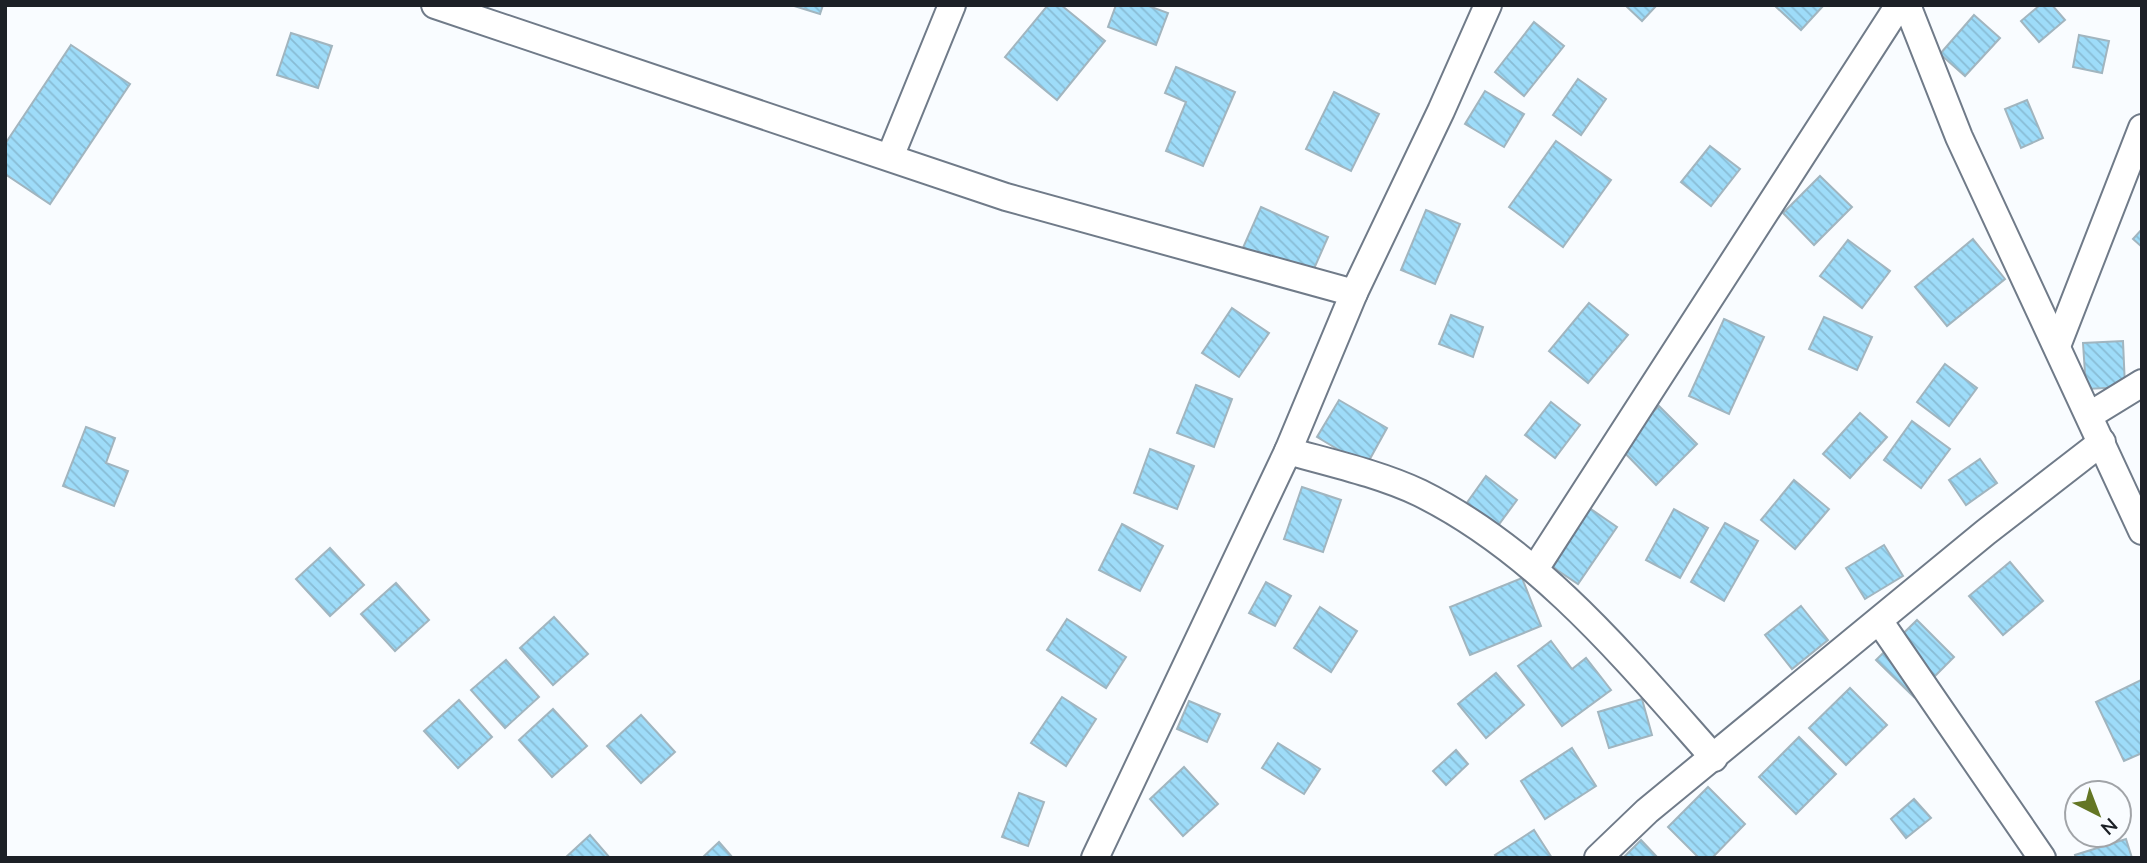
<svg xmlns="http://www.w3.org/2000/svg" width="2147" height="863" font-family="Mulish,sans-serif">
<style>
.building{fill:url(#building-back-hatch);stroke:#a1b5bf;stroke-width:2}
.lines{fill:none;stroke-linecap:round;stroke-linejoin:round}
.minor-casing{stroke:#707b89;stroke-width:30}
.minor{stroke:#fff;stroke-width:26}
</style>
<defs>
<pattern id="building-back-hatch" width="6" height="6" patternUnits="userSpaceOnUse" patternTransform="scale(1.75)"><rect width="6" height="6" fill="#9edcf9"/><path d="M-1 5l2 2M0 0l6 6M5-1l2 2" fill="none" stroke="#88bcd5"/></pattern>
</defs>
<rect width="100%" height="100%" fill="#f9fcff"/>
<g class="building">
<polygon points="791,5 823,5 820,14"/>
<polygon points="1048,5 1061,5 1105,41 1057,100 1005,57"/>
<polygon points="1116,5 1146,5 1168,13 1156,45 1108,27"/>
<polygon points="1625,5 1657,5 1642,21"/>
<polygon points="1774,5 1824,5 1801,30"/>
<polygon points="2040,5 2052,5 2065,20 2039,42 2021,21"/>
<polygon points="1974,15 2000,38 1965,76 1940,54"/>
<polygon points="1534,22 1564,46 1524,96 1495,72"/>
<polygon points="291,33 332,46 318,88 277,75"/>
<polygon points="2079,35 2109,41 2102,73 2073,67"/>
<polygon points="71,45 130,84 50,204 5,174 5,144"/>
<polygon points="1176,67 1235,92 1203,166 1166,151 1186,102 1165,93"/>
<polygon points="1578,79 1606,99 1581,135 1553,115"/>
<polygon points="1485,91 1524,114 1504,147 1465,124"/>
<polygon points="1334,92 1379,114 1351,171 1306,149"/>
<polygon points="2027,100 2043,138 2021,148 2005,109"/>
<polygon points="1556,141 1611,180 1563,247 1509,207"/>
<polygon points="1710,146 1740,169 1711,206 1681,182"/>
<polygon points="1820,176 1852,207 1814,245 1783,213"/>
<polygon points="1261,207 1328,237 1309,280 1242,250"/>
<polygon points="1426,210 1460,224 1435,284 1401,270"/>
<polygon points="2142,229 2142,247 2133,239"/>
<polygon points="1973,239 2005,279 1947,326 1915,287"/>
<polygon points="1848,240 1890,271 1862,308 1820,276"/>
<polygon points="1589,303 1628,335 1588,383 1549,351"/>
<polygon points="1232,308 1269,333 1239,377 1202,353"/>
<polygon points="1451,315 1483,327 1473,357 1439,344"/>
<polygon points="1824,317 1872,337 1857,370 1809,349"/>
<polygon points="1724,319 1764,337 1729,414 1689,396"/>
<polygon points="2123,341 2125,387 2086,389 2083,343"/>
<polygon points="1945,364 1977,388 1949,426 1917,402"/>
<polygon points="1196,385 1232,399 1214,447 1177,433"/>
<polygon points="1339,400 1387,428 1366,466 1317,437"/>
<polygon points="1551,402 1580,425 1555,458 1525,435"/>
<polygon points="1659,406 1697,444 1656,485 1618,446"/>
<polygon points="1860,413 1887,437 1850,478 1823,454"/>
<polygon points="1912,421 1950,449 1921,488 1884,460"/>
<polygon points="86,427 115,438 106,463 128,471 114,506 63,486"/>
<polygon points="1150,449 1194,466 1177,509 1134,493"/>
<polygon points="1980,459 1997,483 1966,505 1949,480"/>
<polygon points="1486,476 1517,500 1497,527 1466,504"/>
<polygon points="1794,480 1829,509 1795,549 1761,520"/>
<polygon points="1302,487 1341,500 1323,552 1284,539"/>
<polygon points="1585,505 1617,527 1578,584 1545,562"/>
<polygon points="1674,509 1708,528 1680,578 1646,560"/>
<polygon points="1725,523 1758,541 1724,601 1691,582"/>
<polygon points="1122,524 1163,546 1140,591 1099,570"/>
<polygon points="1884,545 1903,576 1865,599 1846,568"/>
<polygon points="330,548 364,585 330,616 296,579"/>
<polygon points="2010,562 2043,601 2003,635 1969,596"/>
<polygon points="1522,578 1541,626 1470,655 1450,607"/>
<polygon points="1266,582 1291,596 1275,626 1249,613"/>
<polygon points="396,583 429,620 395,651 361,614"/>
<polygon points="1801,606 1828,640 1792,669 1765,635"/>
<polygon points="1320,607 1357,631 1331,672 1294,648"/>
<polygon points="554,617 588,654 553,685 520,648"/>
<polygon points="1067,619 1126,657 1106,688 1047,650"/>
<polygon points="1917,620 1954,657 1914,697 1876,660"/>
<polygon points="1551,641 1572,669 1586,658 1611,690 1562,726 1518,666"/>
<polygon points="506,660 539,697 505,728 471,690"/>
<polygon points="1496,673 1524,705 1486,738 1458,704"/>
<polygon points="2141,680 2142,753 2124,761 2096,702"/>
<polygon points="1850,688 1887,725 1846,765 1809,728"/>
<polygon points="1062,697 1096,719 1066,766 1031,743"/>
<polygon points="1642,699 1652,735 1609,748 1598,712"/>
<polygon points="459,700 492,737 458,768 424,731"/>
<polygon points="1189,701 1220,714 1207,742 1177,729"/>
<polygon points="553,709 587,746 552,777 519,740"/>
<polygon points="641,715 675,752 641,783 607,746"/>
<polygon points="1799,737 1836,774 1796,814 1759,777"/>
<polygon points="1278,743 1320,769 1304,794 1262,768"/>
<polygon points="1572,748 1596,786 1545,819 1521,781"/>
<polygon points="1456,750 1468,764 1446,785 1433,771"/>
<polygon points="1184,767 1218,804 1183,836 1150,799"/>
<polygon points="1708,787 1745,824 1712,858 1699,858 1668,827"/>
<polygon points="1019,793 1044,802 1028,846 1002,837"/>
<polygon points="1914,799 1931,818 1906,838 1891,819"/>
<polygon points="1534,830 1552,858 1497,858 1495,855"/>
<polygon points="590,835 610,858 565,858"/>
<polygon points="2126,839 2132,858 2076,858 2075,855"/>
<polygon points="1641,840 1658,858 1623,858"/>
<polygon points="719,842 733,858 702,858"/>
</g>
<g class="lines">
<g class="minor-casing">
<g id="minor">
<polyline points="435,5 1006,197 1354,293"/>
<polyline points="1907,5 1959,137 2142,531"/>
<polyline points="890,157 952,5"/>
<polyline points="2057,346 2142,128"/>
<polyline points="2090,415 2142,383"/>
<path d="M1288,451C1331,463 1380,474 1420,493C1539,552 1627,660 1714,758"/>
<polyline points="1535,569 1899,5"/>
<polyline points="1880,622 2042,858"/>
<polyline points="1095,858 1288,451 1354,293 1441,111 1488,5"/>
<polyline points="1598,858 1647,811 1986,532 2102,442"/>
</g>
</g>
<use href="#minor" class="minor"/>
</g>
<rect width="2147" height="863" fill="none" stroke="#1c2026" stroke-width="14"/>
<g transform="translate(2098 814) rotate(138)"><circle r="33" fill="#f9fcff" stroke="#a1a4a8" stroke-width="2"/>
<path d="M0-5L12 26L0 18L-12 26Z" fill="#647624"/>
<text y="-10" font-size="19" font-weight="bold" text-anchor="middle" fill="#1c2026">N</text>
</g>
</svg>
